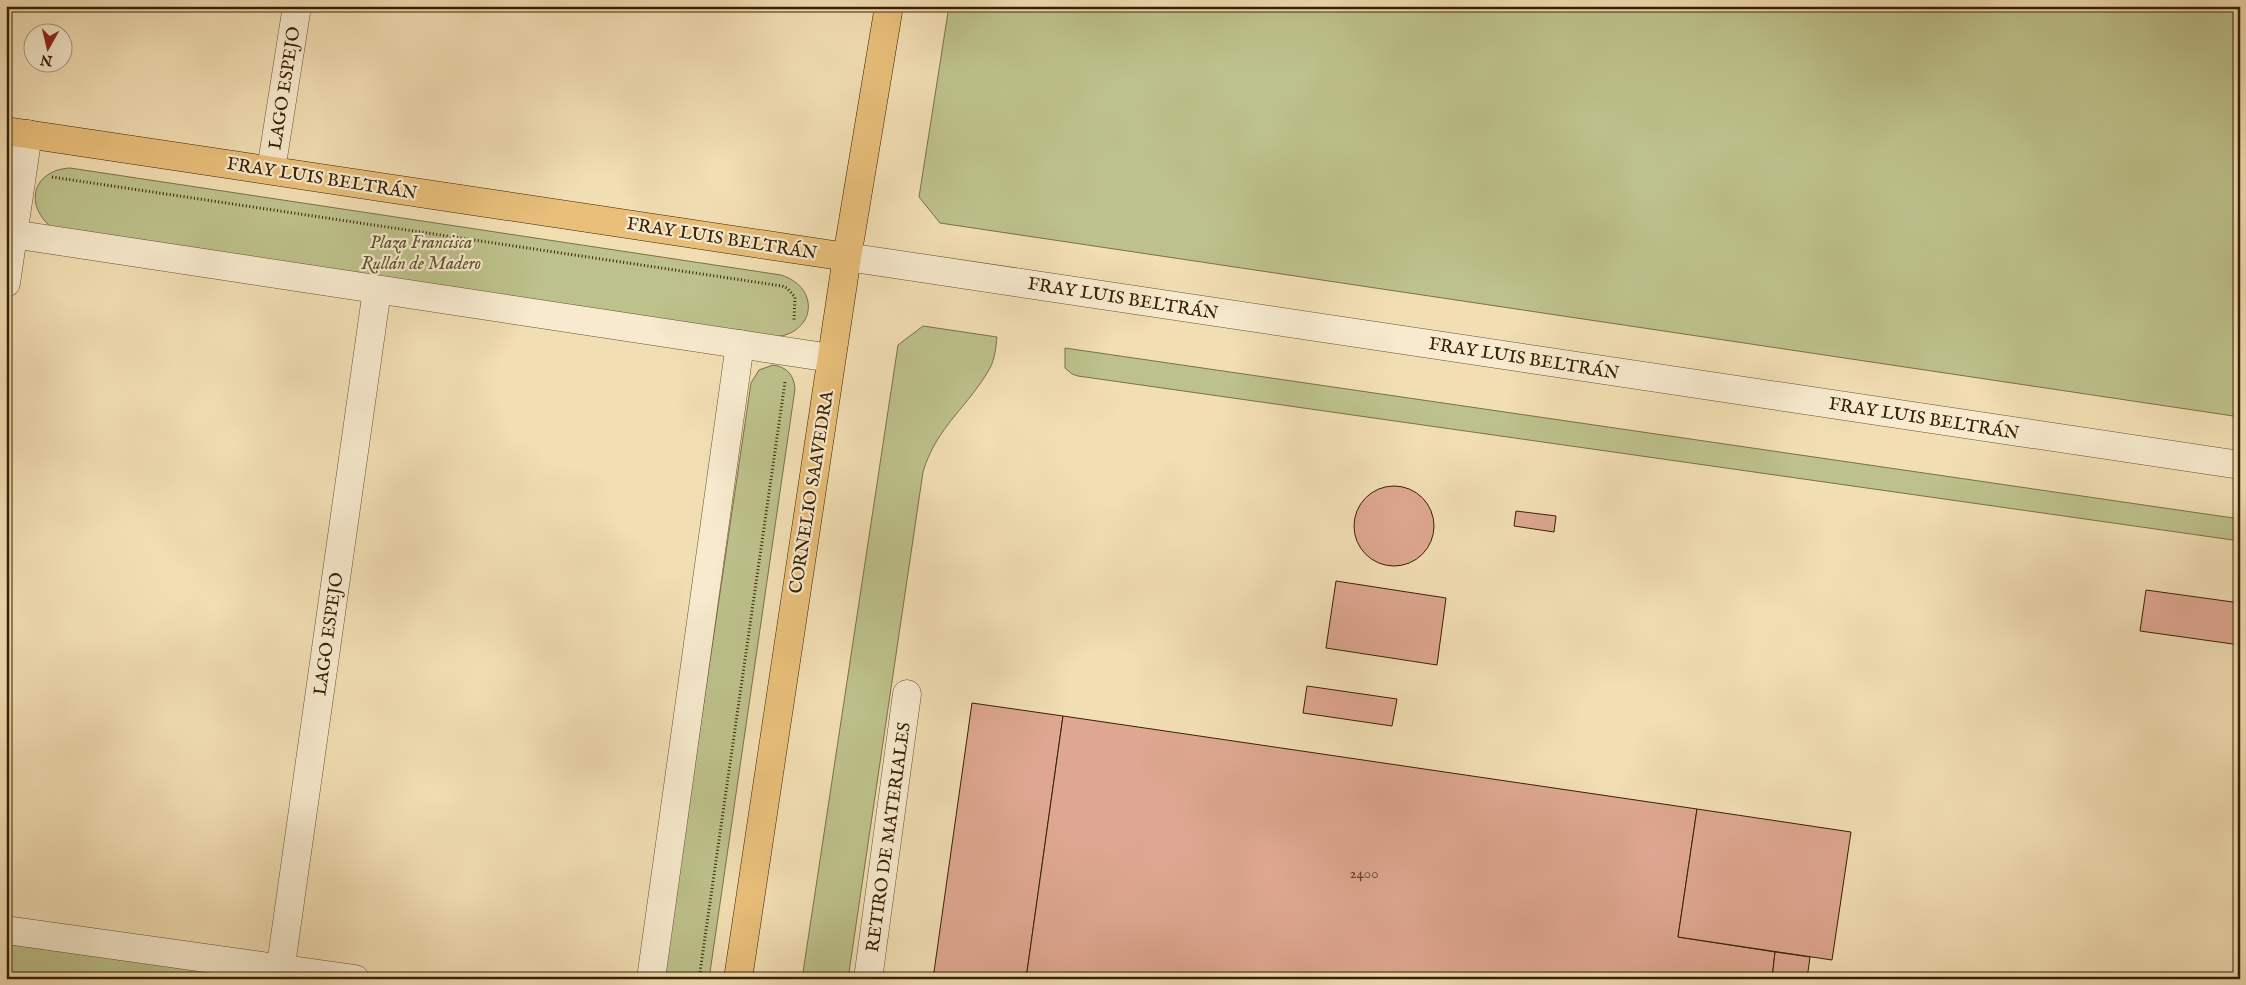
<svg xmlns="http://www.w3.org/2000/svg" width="2246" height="985" font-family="'IM FELL English',serif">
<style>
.green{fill:#bdc18b;stroke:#7a7048}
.building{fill:#dfa791;stroke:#372004}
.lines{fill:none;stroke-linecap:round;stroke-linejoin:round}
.minor-casing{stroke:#665030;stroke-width:29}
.major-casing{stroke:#372004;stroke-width:29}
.path{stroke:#372004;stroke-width:3;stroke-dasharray:1 2.5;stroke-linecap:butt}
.minor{stroke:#f7eace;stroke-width:28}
.major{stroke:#e9bf7a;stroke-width:28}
.labels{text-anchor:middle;stroke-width:4.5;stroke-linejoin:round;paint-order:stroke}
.number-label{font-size:15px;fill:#614227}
.street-label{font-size:18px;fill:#372004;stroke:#f7eace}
.park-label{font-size:18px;font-style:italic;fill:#5f502c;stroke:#f7eace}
</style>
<rect width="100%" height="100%" fill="#f2deb3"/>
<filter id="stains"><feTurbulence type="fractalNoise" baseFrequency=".004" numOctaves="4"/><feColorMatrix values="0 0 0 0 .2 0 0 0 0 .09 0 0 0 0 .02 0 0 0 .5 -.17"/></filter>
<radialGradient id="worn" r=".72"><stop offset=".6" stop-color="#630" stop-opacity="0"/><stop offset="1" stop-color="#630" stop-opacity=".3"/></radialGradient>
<g class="green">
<polygon points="949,6 2240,6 2240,417 940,223 919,197"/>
<path d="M70,168L781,275C822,288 815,335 773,337L51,227C23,203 34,170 70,168Z"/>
<path d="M923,326L997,337C996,347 995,358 990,368C969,406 936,427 923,472L848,979H802L898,345Z"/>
<polygon points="1065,348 2240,519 2240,541 1078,376 1072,374 1065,368"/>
<path d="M773,365C787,367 794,375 795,389L709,979H663L751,383L759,370Z"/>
<polygon points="6,943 231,975 236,979 6,979"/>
</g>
<g class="building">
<circle cx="1394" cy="526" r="40"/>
<polygon points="1516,511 1556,516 1554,532 1514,526"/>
<polygon points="1336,581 1446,598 1437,665 1326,648"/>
<polygon points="2146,590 2240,603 2240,645 2140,631"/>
<polygon points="1307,686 1397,699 1392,726 1303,713"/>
<polygon points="972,703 1063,716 1026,979 933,979"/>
<polygon points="1063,716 1697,809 1678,937 1775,952 1772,979 1026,979"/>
<polygon points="1697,809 1851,832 1832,960 1678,937"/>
<polygon points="1775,952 1810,957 1807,979 1772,979"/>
</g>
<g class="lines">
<g class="minor-casing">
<g id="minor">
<polyline points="271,170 297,6"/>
<polyline points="6,233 831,358"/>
<polyline points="847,257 2240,465"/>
<polyline points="6,283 28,134"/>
<polyline points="6,930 355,979"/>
<polyline points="279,979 377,290"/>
<polyline points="651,979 740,344"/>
<polyline points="868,979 907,694"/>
</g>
</g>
<g class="major-casing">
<g id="major">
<polyline points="6,131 847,257"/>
<polyline points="738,979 847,257 889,6"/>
</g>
</g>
<g class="path">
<polyline points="52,177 782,286 787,288 795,297 794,320"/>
<polyline points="699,979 785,382"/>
</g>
<use href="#minor" class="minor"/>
<use href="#major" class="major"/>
</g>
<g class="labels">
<g class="number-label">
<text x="1364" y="878">2400</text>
</g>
<g class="street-label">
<text transform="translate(284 88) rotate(-81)" y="6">LAGO ESPEJO</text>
<text transform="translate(322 178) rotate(9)" y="6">FRAY LUIS BELTRÁN</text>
<text transform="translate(722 238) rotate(9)" y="6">FRAY LUIS BELTRÁN</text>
<text transform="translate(1123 298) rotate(9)" y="6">FRAY LUIS BELTRÁN</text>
<text transform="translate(1524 358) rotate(9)" y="6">FRAY LUIS BELTRÁN</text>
<text transform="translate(1924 418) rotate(9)" y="6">FRAY LUIS BELTRÁN</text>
<text transform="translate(811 492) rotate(-81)" y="6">CORNELIO SAAVEDRA</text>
<text transform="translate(328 634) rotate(-82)" y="6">LAGO ESPEJO</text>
<text transform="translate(888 837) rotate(-82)" y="6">RETIRO DE MATERIALES</text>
</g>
<g class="park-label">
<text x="421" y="248">Plaza Francisca<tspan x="421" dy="21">Rullán de Madero</tspan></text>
</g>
</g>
<rect width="2246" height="985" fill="none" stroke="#f2deb3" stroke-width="25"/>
<rect x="8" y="8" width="2231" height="970" fill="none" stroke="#372004" stroke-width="2.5"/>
<rect x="12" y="12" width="2221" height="960" fill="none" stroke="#372004"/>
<g transform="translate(48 48) rotate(188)"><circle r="24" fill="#f7eace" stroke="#aa997d"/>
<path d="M0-4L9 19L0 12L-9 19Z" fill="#8f2418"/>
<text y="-8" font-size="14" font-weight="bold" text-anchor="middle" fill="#372004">N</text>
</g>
<rect width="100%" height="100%" filter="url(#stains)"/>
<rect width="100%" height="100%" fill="url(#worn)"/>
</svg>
